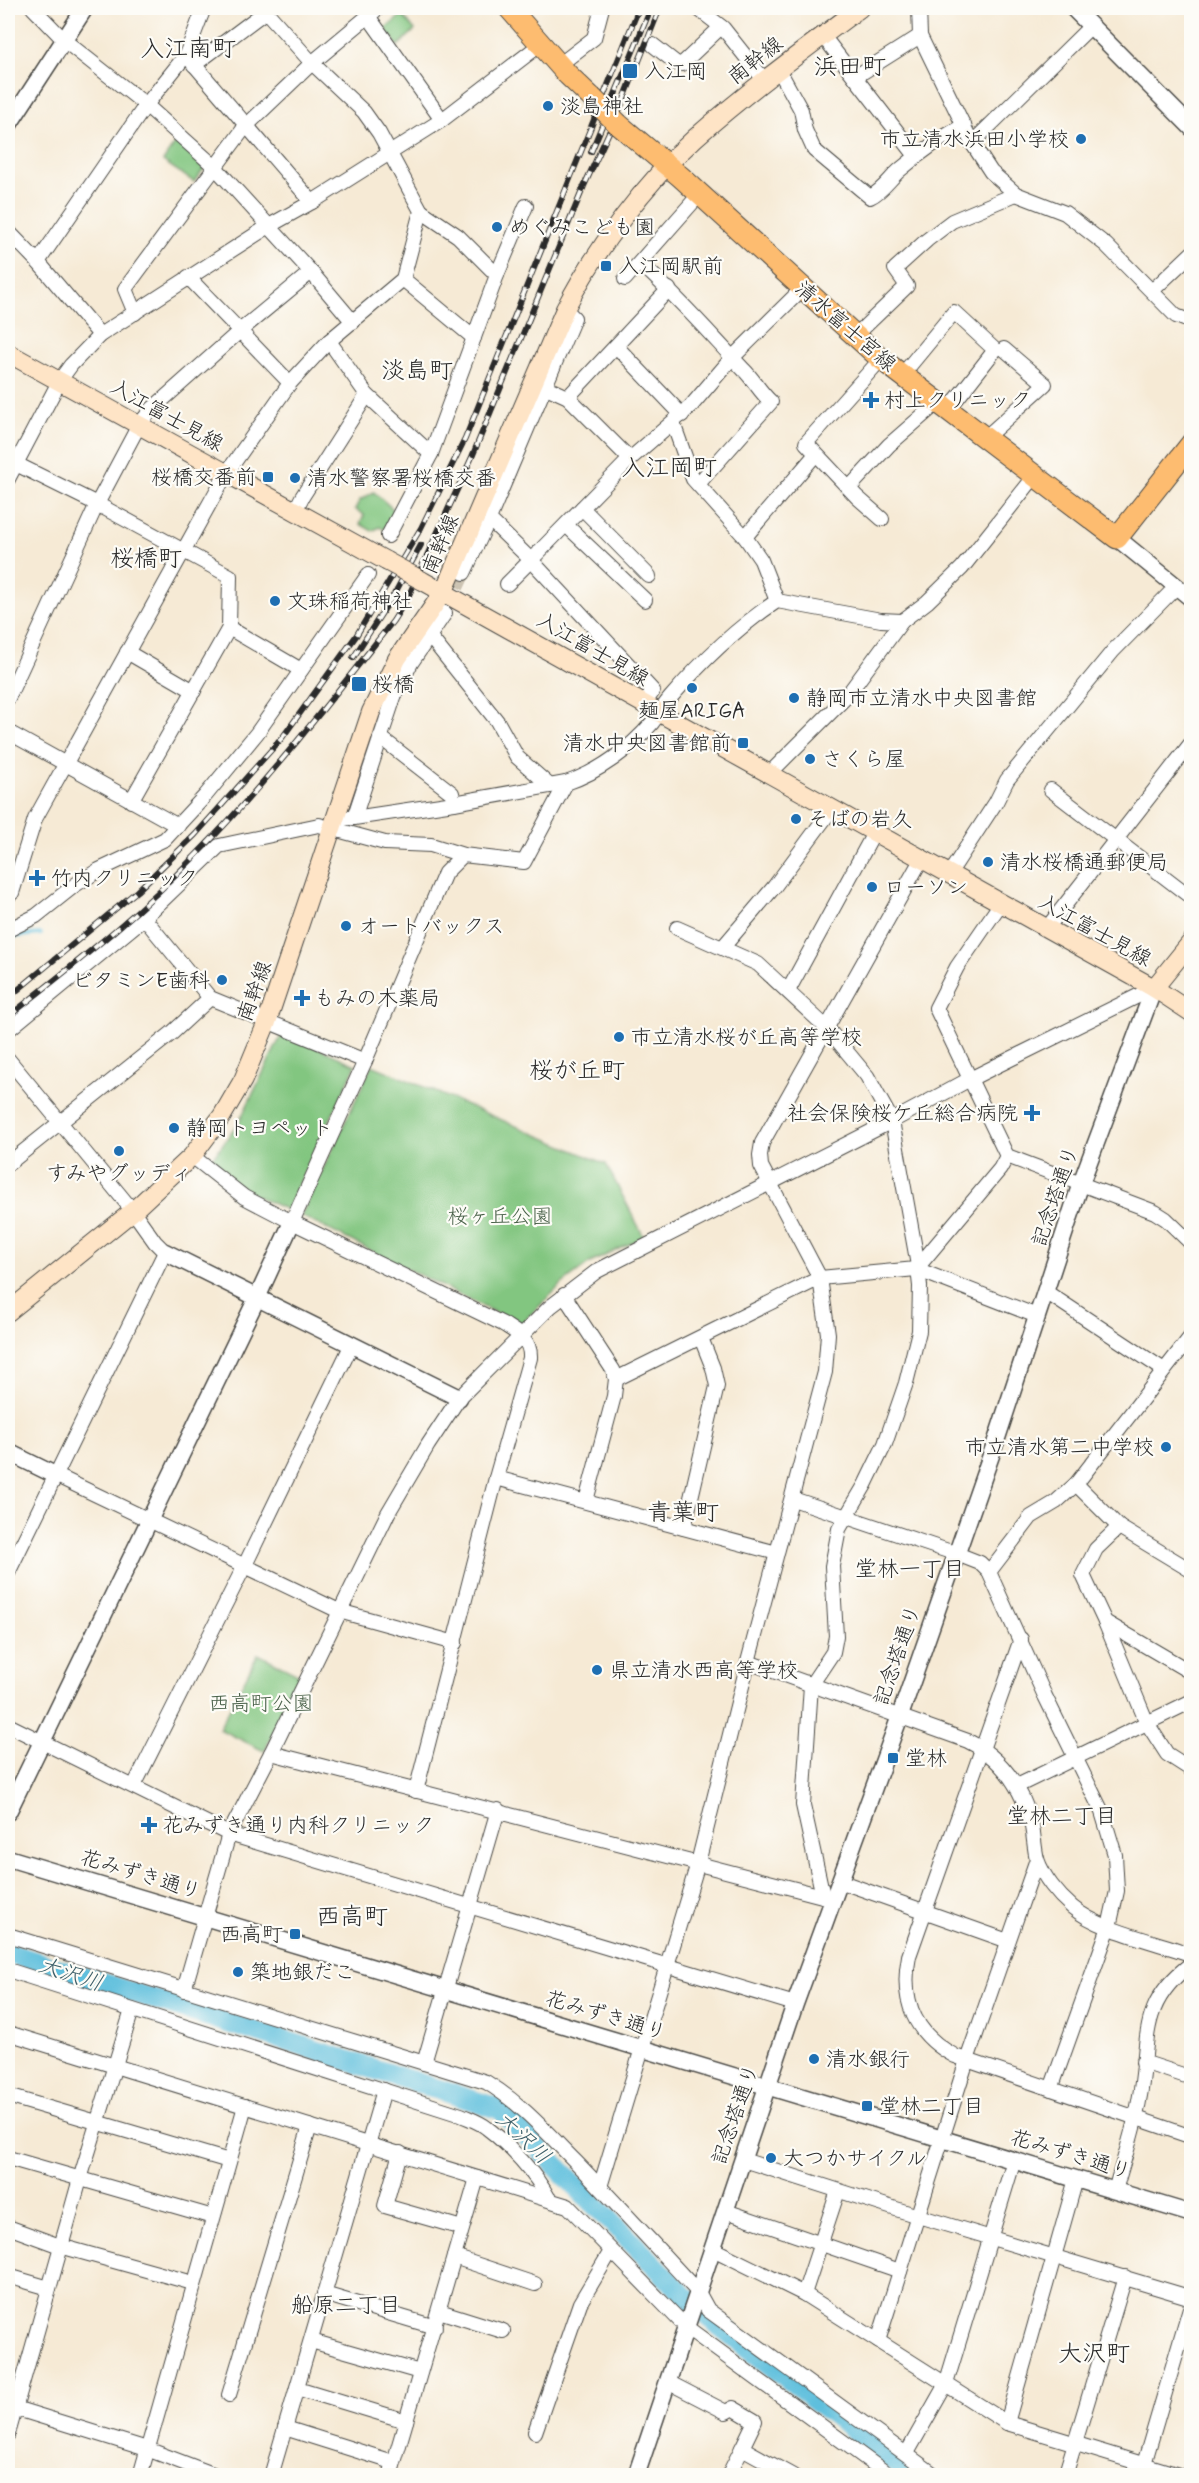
<svg xmlns="http://www.w3.org/2000/svg" width="1199" height="2483" font-family="Mynerve,'Klee One',sans-serif">
<style>
.green{fill:#82c680;stroke:#567856;stroke-width:1.5}
.lines{fill:none;stroke-linecap:round;stroke-linejoin:round}
.stream{stroke:#5fbfdd;stroke-width:4}
.river{stroke:#5fbfdd;stroke-width:21}
.minor-tunnel{stroke:#cdc4b3;stroke-width:14;stroke-dasharray:14 7;stroke-linecap:butt}
.minor-casing{stroke:#494844;stroke-width:16}
.tertiary-casing{stroke:#494844;stroke-width:19}
.secondary-casing{stroke:#494844;stroke-width:20}
.primary-casing{stroke:#494844;stroke-width:23}
.minor{stroke:#fff;stroke-width:14}
.tertiary{stroke:#fff;stroke-width:16}
.secondary{stroke:#fee4c6;stroke-width:18}
.primary{stroke:#fdbc70;stroke-width:21}
.rail-casing{stroke:#2b2b2b;stroke-width:6}
.rail{stroke:#fdfcf7;stroke-width:4;stroke-dasharray:11;stroke-linecap:butt}
.secondary-bridge-casing{stroke:#494844;stroke-width:20;stroke-linecap:butt}
.primary-bridge-casing{stroke:#494844;stroke-width:23;stroke-linecap:butt}
.secondary-bridge{stroke:#fee4c6;stroke-width:18}
.primary-bridge{stroke:#fdbc70;stroke-width:21}
.poi-dot{fill:#1f6fb2;stroke:#fdfcf7;stroke-width:2}
.labels{text-anchor:middle;stroke-width:4.5;stroke-linejoin:round;paint-order:stroke}
.street-label{font-size:21px;fill:#2b2b2b;stroke:#fdfcf7}
.poi-label{font-size:21px;fill:#2b2b2b;stroke:#fdfcf7;text-anchor:start}
.park-label{font-size:21px;fill:#496149;stroke:#fdfcf7}
.neighbourhood-label{font-size:22px;fill:#2b2b2b;stroke:#fdfcf7}
.water-label{font-size:22px;font-style:italic;fill:#3d5f69;stroke:#fdfcf7}
.quarter-label{font-size:24px;fill:#2b2b2b;stroke:#fdfcf7}
</style>
<rect width="100%" height="100%" fill="#fdfcf7"/>
<filter id="ink" filterUnits="userSpaceOnUse"><feTurbulence type="fractalNoise" baseFrequency=".0167" numOctaves="2"/><feDisplacementMap in="SourceGraphic" scale="12" xChannelSelector="R" yChannelSelector="G"/><feConvolveMatrix kernelMatrix="1 2 1 2 8 2 1 2 1" color-interpolation-filters="sRGB"/></filter>
<filter id="wash" filterUnits="userSpaceOnUse"><feTurbulence type="fractalNoise" baseFrequency=".008" numOctaves="4" result="noise"/><feDisplacementMap in="SourceGraphic" scale="24" xChannelSelector="R" yChannelSelector="G"/><feGaussianBlur stdDeviation="1.35" result="paint"/><feColorMatrix in="noise" values="0 0 0 0 0 0 0 0 0 0 0 0 0 0 0 0 0 1.4 0 .05"/><feComposite in="paint" operator="in"/></filter>
<g filter="url(#wash)">
<rect width="100%" height="100%" fill="#f6ead5"/>
<g class="green">
<polygon points="402,15 415,30 398,46 385,29"/>
<polygon points="178,139 206,166 194,182 163,161"/>
<polygon points="374,492 395,511 384,530 380,527 372,531 360,524 364,515 355,509 360,500"/>
<polygon points="283,1032 356,1065 287,1210 247,1192 209,1162 238,1124"/>
<polygon points="372,1065 606,1164 644,1237 590,1263 562,1284 520,1325 301,1216"/>
<polygon points="258,1654 302,1676 264,1751 219,1729"/>
</g>
<g class="lines">
<polyline class="stream" points="8,937 41,934"/>
<polyline class="river" points="8,1953 500,2109 683,2294 717,2324 913,2476"/>
</g>
</g>
<g filter="url(#ink)">
<g class="lines">
<polyline class="minor-tunnel" points="448,606 464,573"/>
<g class="minor-casing">
<g id="minor">
<polyline points="33,8 65,41 146,105 214,166 311,272 353,322"/>
<polyline points="697,8 723,28 765,81"/>
<polyline points="919,8 920,36 972,143 991,172 1016,194 1065,213 1106,245 1176,316 1192,322"/>
<polyline points="368,16 442,120"/>
<polyline points="823,36 916,156"/>
<polyline points="653,45 676,63 682,64 721,27"/>
<polyline points="186,55 312,202"/>
<polyline points="194,65 266,11"/>
<polyline points="559,65 594,38 602,8"/>
<path d="M779,70L801,110L805,130L814,150L870,197C883,191 890,178 901,169C921,152 941,138 964,125"/>
<polyline points="855,77 920,36"/>
<polyline points="972,143 1091,26"/>
<polyline points="421,211 458,236 497,275"/>
<polyline points="8,231 38,262 100,335"/>
<polyline points="38,262 146,105 186,55 204,8"/>
<path d="M640,263C677,296 710,334 744,370C754,380 760,392 771,402L698,484"/>
<polyline points="188,277 290,383"/>
<polyline points="403,279 474,338"/>
<polyline points="625,279 699,195"/>
<polyline points="1152,291 1192,253"/>
<polyline points="135,313 125,289 245,127 312,63 378,8"/>
<polyline points="855,336 907,286 895,269 927,240 952,221 1016,194"/>
<polyline points="329,341 367,395 431,454"/>
<polyline points="616,346 682,415"/>
<polyline points="881,359 806,443 857,497 882,519"/>
<polyline points="902,375 954,312 995,350 948,410"/>
<polyline points="546,387 568,397 630,459"/>
<polyline points="568,397 669,289"/>
<polyline points="673,423 693,479 745,537 761,560 777,601"/>
<polyline points="985,438 1045,384 1004,349"/>
<polyline points="8,460 97,504 230,576 229,628 131,801"/>
<polyline points="8,479 60,380 71,365 100,335 269,226 312,202 442,120 541,44"/>
<polyline points="850,487 889,445 937,403"/>
<polyline points="582,508 649,576"/>
<polyline points="295,511 302,497 367,395"/>
<polyline points="566,525 645,600"/>
<polyline points="388,536 431,454 497,275 526,206"/>
<polyline points="745,537 816,454"/>
<polyline points="464,573 489,519"/>
<polyline points="507,584 531,560 489,519 574,318 565,309"/>
<polyline points="229,628 301,670"/>
<polyline points="427,633 497,721 517,757 550,786"/>
<polyline points="127,652 194,691"/>
<polyline points="8,698 97,504 139,425 151,410 241,330 311,272"/>
<polyline points="644,704 653,691 531,560 630,459 691,406 732,358 803,288"/>
<polyline points="8,732 178,826"/>
<polyline points="380,737 452,793 454,803"/>
<polyline points="769,774 846,697 902,621"/>
<polyline points="1051,790 1192,898"/>
<path d="M338,818H354L454,803L566,783C599,772 630,749 652,723C659,714 664,705 671,697C703,660 736,628 777,601L881,620L902,621L927,602L962,568L1035,476"/>
<polyline points="354,818 395,694 411,663 445,613"/>
<polyline points="949,874 996,802 1007,780 1113,651 1176,587"/>
<polyline points="12,893 35,819 226,474 290,383 329,341 403,279 421,211 379,133 364,112 312,63 263,8"/>
<polyline points="1001,903 957,967 936,1008 1007,1156 1155,1212 1166,1219 1192,1244"/>
<polyline points="144,918 210,998 365,1061"/>
<polyline points="677,928 758,964 828,1029 867,1076 892,1121 917,1260 920,1286 919,1331 906,1383 885,1444 865,1485 839,1529 832,1566 836,1636 833,1652 811,1685 803,1805 823,1896"/>
<polyline points="1047,928 1192,742"/>
<polyline points="8,930 36,916 75,885 99,870 165,839 205,796 257,733 368,575"/>
<polyline points="723,947 774,887 831,810"/>
<polyline points="788,991 874,833"/>
<polyline points="8,1030 144,918 219,846 319,825 385,843 431,845 463,855"/>
<polyline points="8,1059 133,1211 155,1242 165,1252 8,1573"/>
<path d="M192,1156L244,1197L292,1222L503,1324C517,1333 531,1339 530,1358L496,1478L416,1791"/>
<polyline points="8,1164 172,1033 210,998"/>
<polyline points="292,1222 365,1061 445,873 463,855 524,862 566,783"/>
<polyline points="916,1269 1000,1169 1007,1156"/>
<polyline points="1046,1292 1164,1370"/>
<polyline points="564,1295 613,1370 616,1379 614,1396 586,1501"/>
<polyline points="1192,1335 1076,1484 1119,1527 1096,1549 1083,1575 1105,1622 1192,1673"/>
<polyline points="616,1379 820,1278 916,1269 1037,1316"/>
<polyline points="55,1475 339,1611 455,1643"/>
<polyline points="496,1478 777,1553"/>
<polyline points="793,1499 957,1554 980,1563 989,1572 1045,1696 1102,1812 1115,1855 1117,1891 1109,1927 1051,2089"/>
<polyline points="1119,1527 1192,1571"/>
<polyline points="684,1528 717,1386 713,1368 701,1338"/>
<polyline points="989,1572 1031,1517 1056,1502 1076,1484"/>
<polyline points="1105,1622 1147,1723 1167,1754 1192,1770"/>
<path d="M1021,1639L909,1956C900,2001 915,2035 955,2056L1192,2137"/>
<path d="M748,1662L968,1741C1002,1758 1021,1786 1031,1822C1034,1834 1034,1847 1037,1859C1043,1877 1058,1895 1072,1907C1100,1931 1156,1941 1192,1955"/>
<polyline points="8,1725 229,1834 795,2004"/>
<polyline points="271,1753 830,1898"/>
<polyline points="134,1786 245,1565 352,1344"/>
<polyline points="1017,1786 1192,1701"/>
<polyline points="839,1881 1008,1941"/>
<path d="M8,1935L486,2082C521,2103 547,2133 575,2161C617,2204 657,2248 698,2292L708,2310L936,2476"/>
<path d="M8,1970L461,2115C470,2119 480,2122 487,2128C511,2146 535,2173 549,2199"/>
<polyline points="184,1990 229,1834 271,1753 388,1513 428,1445 459,1398 550,1307 597,1271 892,1121 970,1079 1154,988"/>
<polyline points="8,2033 568,2206 686,2327 890,2476"/>
<polyline points="1143,2062 1192,2078"/>
<polyline points="424,2063 498,1810"/>
<polyline points="8,2096 229,2161"/>
<polyline points="400,2153 385,2206 462,2228"/>
<polyline points="8,2158 213,2217"/>
<polyline points="743,2160 918,2216 1192,2298"/>
<polyline points="600,2187 698,1863 748,1662 825,1372 828,1334 820,1278 761,1166 760,1155 762,1143 921,860"/>
<path d="M1115,2191C1123,2161 1134,2131 1139,2101C1151,2041 1136,2005 1192,1963"/>
<polyline points="726,2211 900,2271"/>
<polyline points="8,2227 60,2246 193,2283"/>
<polyline points="713,2249 804,2294 1007,2423 1182,2476"/>
<polyline points="454,2257 535,2284"/>
<polyline points="8,2276 49,2288"/>
<polyline points="324,2294 435,2327"/>
<polyline points="804,2294 838,2191"/>
<polyline points="439,2311 503,2331"/>
<polyline points="311,2341 420,2372"/>
<polyline points="878,2341 967,2060 1037,1859"/>
<polyline points="668,2382 726,2412 733,2408 755,2421 742,2448 793,2476"/>
<polyline points="297,2388 406,2421"/>
<polyline points="229,2395 310,2126"/>
<polyline points="8,2406 147,2449 218,2476"/>
<polyline points="1007,2423 1076,2179"/>
<polyline points="285,2428 393,2462"/>
<polyline points="535,2432 580,2303 611,2251"/>
<polyline points="8,2434 80,2179 132,2010"/>
<polyline points="907,2453 946,2384 1014,2160"/>
<polyline points="1144,2464 1192,2301"/>
<polyline points="140,2476 245,2106"/>
<polyline points="271,2476 384,2090"/>
<polyline points="390,2476 477,2178"/>
<polyline points="728,2476 742,2448"/>
<polyline points="1065,2476 1125,2277"/>
</g>
</g>
<g class="tertiary-casing">
<g id="tertiary">
<polyline points="1073,8 1192,128"/>
<polyline points="8,126 85,8"/>
<polyline points="1117,538 1192,599"/>
<polyline points="165,1252 459,1398"/>
<polyline points="8,1452 55,1475"/>
<polyline points="8,1812 257,1298 292,1222"/>
<polyline points="8,1858 1192,2214"/>
<polyline points="636,2476 795,2004 900,1716 996,1441 1081,1183 1154,988"/>
</g>
</g>
<g class="secondary-casing">
<g id="secondary">
<polyline points="8,353 386,561"/>
<polyline points="421,580 1154,988 1192,1013"/>
<polyline points="1154,988 1192,941"/>
<path d="M8,1312L133,1211L192,1156L222,1116L243,1080L267,1022L371,712L397,659L444,591L565,309C596,249 644,184 695,138C747,92 804,50 860,8"/>
</g>
</g>
<g class="primary-casing">
<g id="primary">
<polyline points="509,8 568,75 591,97"/>
<polyline points="618,124 681,177 881,359 1117,538 1192,443"/>
</g>
</g>
<use href="#minor" class="minor"/>
<use href="#tertiary" class="tertiary"/>
<use href="#secondary" class="secondary"/>
<use href="#primary" class="primary"/>
<g class="rail-casing">
<g id="rail">
<polyline points="591,152 649,13"/>
<polyline points="353,658 396,591 421,545"/>
<polyline points="8,998 137,891 195,835 282,738 356,636 421,528 465,439 639,8"/>
<path d="M8,1017C72,966 137,916 194,857C266,784 329,702 393,621L408,597L472,457L584,186L622,104L660,8"/>
</g>
</g>
<use href="#rail" class="rail"/>
<g class="secondary-bridge-casing">
<polyline id="secondary-bridge" points="386,561 421,580"/>
</g>
<g class="primary-bridge-casing">
<polyline id="primary-bridge" points="591,97 618,124"/>
</g>
<use href="#secondary-bridge" class="secondary-bridge"/>
<use href="#primary-bridge" class="primary-bridge"/>
</g>
</g>
<g class="poi-dot">
<rect x="622" y="63" width="16" height="16" rx="3"/>
<circle cx="548" cy="106" r="6"/>
<circle cx="1081" cy="139" r="6"/>
<circle cx="497" cy="227" r="6"/>
<rect x="600" y="260" width="12" height="12" rx="3"/>
<path d="M868 391h6v6h6v6h-6v6h-6v-6h-6v-6h6z"/>
<rect x="262" y="471" width="12" height="12" rx="3"/>
<circle cx="295" cy="478" r="6"/>
<circle cx="275" cy="601" r="6"/>
<rect x="351" y="676" width="16" height="16" rx="3"/>
<circle cx="692" cy="688" r="6"/>
<circle cx="794" cy="698" r="6"/>
<rect x="737" y="737" width="12" height="12" rx="3"/>
<circle cx="810" cy="759" r="6"/>
<circle cx="796" cy="819" r="6"/>
<circle cx="988" cy="862" r="6"/>
<path d="M34 869h6v6h6v6h-6v6h-6v-6h-6v-6h6z"/>
<circle cx="872" cy="887" r="6"/>
<circle cx="346" cy="926" r="6"/>
<circle cx="222" cy="980" r="6"/>
<path d="M299 989h6v6h6v6h-6v6h-6v-6h-6v-6h6z"/>
<circle cx="619" cy="1037" r="6"/>
<path d="M1029 1104h6v6h6v6h-6v6h-6v-6h-6v-6h6z"/>
<circle cx="174" cy="1128" r="6"/>
<circle cx="119" cy="1151" r="6"/>
<circle cx="1166" cy="1447" r="6"/>
<circle cx="597" cy="1670" r="6"/>
<rect x="887" y="1752" width="12" height="12" rx="3"/>
<path d="M146 1816h6v6h6v6h-6v6h-6v-6h-6v-6h6z"/>
<rect x="289" y="1928" width="12" height="12" rx="3"/>
<circle cx="238" cy="1972" r="6"/>
<circle cx="814" cy="2059" r="6"/>
<rect x="861" y="2100" width="12" height="12" rx="3"/>
<circle cx="771" cy="2158" r="6"/>
</g>
<g class="labels">
<g class="street-label">
<text transform="translate(755 60) rotate(-38)" y="7">南幹線</text>
<text transform="translate(846 326) rotate(41)" y="7">清水富士宮線</text>
<text transform="translate(167 415) rotate(29)" y="7">入江富士見線</text>
<text transform="translate(440 544) rotate(-67)" y="7">南幹線</text>
<text transform="translate(593 649) rotate(30)" y="7">入江富士見線</text>
<text transform="translate(1095 930) rotate(29)" y="7">入江富士見線</text>
<text transform="translate(254 991) rotate(-70)" y="7">南幹線</text>
<text transform="translate(1055 1196) rotate(-71)" y="7">記念塔通り</text>
<text transform="translate(897 1655) rotate(-71)" y="7">記念塔通り</text>
<text transform="translate(141 1874) rotate(17)" y="7">花みずき通り</text>
<text transform="translate(606 2015) rotate(17)" y="7">花みずき通り</text>
<text transform="translate(735 2114) rotate(-71)" y="7">記念塔通り</text>
<text transform="translate(1071 2154) rotate(17)" y="7">花みずき通り</text>
</g>
<g class="poi-label">
<text x="644" y="78">入江岡</text>
<text x="560" y="113">淡島神社</text>
<text x="1069" y="146" text-anchor="end">市立清水浜田小学校</text>
<text x="509" y="234">めぐみこども園</text>
<text x="618" y="273">入江岡駅前</text>
<text x="884" y="407">村上クリニック</text>
<text x="256" y="484" text-anchor="end">桜橋交番前</text>
<text x="307" y="485">清水警察署桜橋交番</text>
<text x="287" y="608">文珠稲荷神社</text>
<text x="372" y="691">桜橋</text>
<text x="806" y="705">静岡市立清水中央図書館</text>
<text x="692" y="717" text-anchor="middle">麺屋ARIGA</text>
<text x="731" y="750" text-anchor="end">清水中央図書館前</text>
<text x="822" y="766">さくら屋</text>
<text x="808" y="826">そばの岩久</text>
<text x="1000" y="869">清水桜橋通郵便局</text>
<text x="51" y="885">竹内クリニック</text>
<text x="884" y="894">ローソン</text>
<text x="358" y="933">オートバックス</text>
<text x="210" y="987" text-anchor="end">ビタミンE歯科</text>
<text x="314" y="1005">もみの木薬局</text>
<text x="631" y="1044">市立清水桜が丘高等学校</text>
<text x="1018" y="1120" text-anchor="end">社会保険桜ケ丘総合病院</text>
<text x="186" y="1135">静岡トヨペット</text>
<text x="119" y="1180" text-anchor="middle">すみやグッディ</text>
<text x="1154" y="1454" text-anchor="end">市立清水第二中学校</text>
<text x="609" y="1677">県立清水西高等学校</text>
<text x="905" y="1765">堂林</text>
<text x="162" y="1832">花みずき通り内科クリニック</text>
<text x="283" y="1941" text-anchor="end">西高町</text>
<text x="250" y="1979">築地銀だこ</text>
<text x="826" y="2066">清水銀行</text>
<text x="879" y="2113">堂林二丁目</text>
<text x="783" y="2165">大つかサイクル</text>
</g>
<g class="park-label">
<text x="500" y="1223">桜ヶ丘公園</text>
<text x="261" y="1710">西高町公園</text>
</g>
<g class="neighbourhood-label">
<text x="910" y="1576">堂林一丁目</text>
<text x="1062" y="1823">堂林二丁目</text>
<text x="346" y="2312">船原二丁目</text>
</g>
<g class="water-label">
<text transform="translate(71 1973) rotate(18)" y="8">大沢川</text>
<text transform="translate(524 2137) rotate(43)" y="8">大沢川</text>
</g>
<g class="quarter-label">
<text x="188" y="56">入江南町</text>
<text x="850" y="74">浜田町</text>
<text x="417" y="378">淡島町</text>
<text x="669" y="475">入江岡町</text>
<text x="146" y="566">桜橋町</text>
<text x="577" y="1078">桜が丘町</text>
<text x="683" y="1520">青葉町</text>
<text x="352" y="1924">西高町</text>
<text x="1094" y="2361">大沢町</text>
</g>
</g>
<rect width="1199" height="2483" fill="none" stroke="#fdfcf7" stroke-width="30"/>
</svg>
